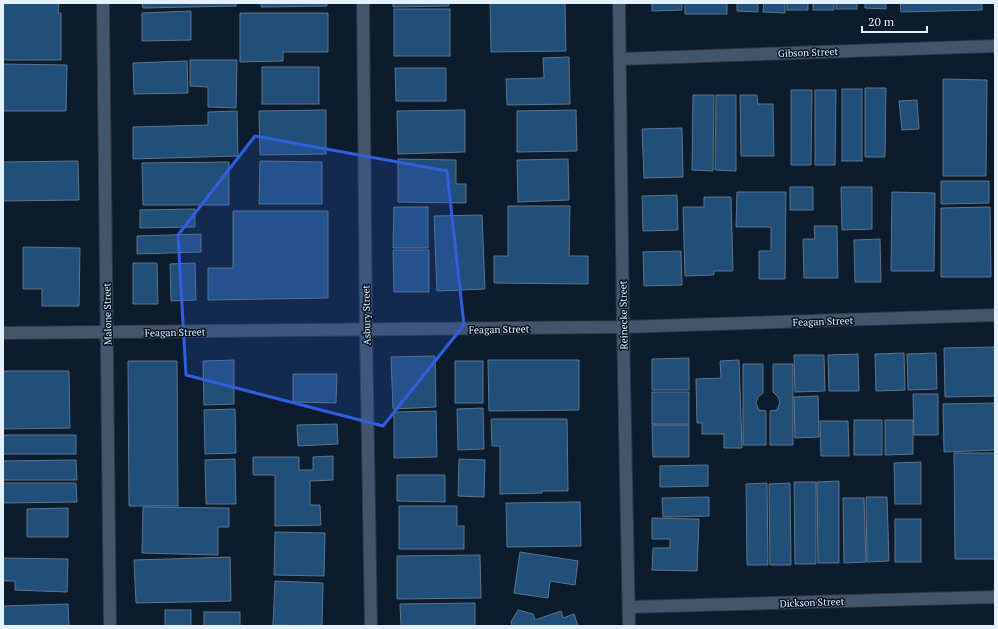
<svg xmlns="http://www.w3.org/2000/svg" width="998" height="629" font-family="'PT Serif',serif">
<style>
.building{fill:#224f79;stroke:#607489}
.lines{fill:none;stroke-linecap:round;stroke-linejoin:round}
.street-casing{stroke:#2e3543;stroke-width:14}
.secondary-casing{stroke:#2e3543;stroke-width:14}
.street{stroke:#42556a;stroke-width:12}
.secondary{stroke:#42556a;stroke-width:12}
.marked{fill:#315edc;fill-opacity:0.2;stroke:#315edc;stroke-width:3;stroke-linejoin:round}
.labels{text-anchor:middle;stroke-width:3;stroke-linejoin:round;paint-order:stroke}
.street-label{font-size:10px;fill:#e4f0fc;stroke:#031323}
</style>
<rect width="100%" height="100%" fill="#0a1c2d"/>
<g class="building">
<polygon points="3,3 59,3 58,13 61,13 61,60 3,60"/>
<polygon points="142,3 236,3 236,6 143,8"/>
<polygon points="261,3 327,3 327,6 261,7"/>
<polygon points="393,3 449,3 449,6 393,7"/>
<polygon points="490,3 565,3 566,51 491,52"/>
<polygon points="652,3 682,3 682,10 652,11"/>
<rect x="685" y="3" width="42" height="11"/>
<polygon points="737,3 758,3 758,12 737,11"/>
<polygon points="764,3 785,3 785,13 763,12"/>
<rect x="787" y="3" width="21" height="7"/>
<rect x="813" y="3" width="21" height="7"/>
<rect x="836" y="3" width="21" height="6"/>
<polygon points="865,3 886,3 886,9 865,8"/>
<polygon points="900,3 982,3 982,10 901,12"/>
<rect x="394" y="9" width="56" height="47"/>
<polygon points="191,11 191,40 142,41 142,13"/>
<polygon points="240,13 328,13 328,52 283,52 283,61 240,62"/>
<polygon points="569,57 570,104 507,105 506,79 544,78 543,58"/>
<polygon points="190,60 237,60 236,108 208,107 208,87 190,86"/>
<polygon points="187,61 188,93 134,94 133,63"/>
<polygon points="3,64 67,65 66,111 3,111"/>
<rect x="262" y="67" width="57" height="37"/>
<polygon points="395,68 446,68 446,101 396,101"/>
<polygon points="943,79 987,80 986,176 943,176"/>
<polygon points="865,88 886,88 885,157 865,157"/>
<rect x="842" y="89" width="20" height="72"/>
<polygon points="791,90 812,90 811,165 791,165"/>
<polygon points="815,90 836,90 835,165 815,165"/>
<polygon points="693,95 714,95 713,171 692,170"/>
<polygon points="716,95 736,95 736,171 715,170"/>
<polygon points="740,95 757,95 758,104 773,104 774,156 741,156"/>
<polygon points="917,100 919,129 902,130 899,101"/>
<polygon points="326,110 326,154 260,155 259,111"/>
<polygon points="465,110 465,152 398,154 397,111"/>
<polygon points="576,110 577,151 517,152 517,111"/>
<polygon points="237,111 238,156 133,159 133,127 208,125 208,112"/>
<polygon points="682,128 683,177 644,178 642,129"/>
<polygon points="398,159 456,160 456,184 466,184 466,203 398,202"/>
<polygon points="568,159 569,200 518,202 517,160"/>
<polygon points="78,161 79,200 3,201 3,162"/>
<polygon points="260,161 322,162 322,204 259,204"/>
<polygon points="229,162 229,205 143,205 142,163"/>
<polygon points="941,181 989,181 989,203 941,204"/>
<rect x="790" y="187" width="23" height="23"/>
<polygon points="841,187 872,187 872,229 842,230"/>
<polygon points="737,192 786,192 785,279 759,279 759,251 771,251 771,227 736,227"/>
<polygon points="892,192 935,193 934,271 891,271"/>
<polygon points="677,195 678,230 643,231 642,196"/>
<polygon points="704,197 731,197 733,271 714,271 714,275 685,276 683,207 704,207"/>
<polygon points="508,206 570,206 569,256 588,256 588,284 494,283 494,256 508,256"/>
<polygon points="394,207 428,207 428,248 393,248"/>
<polygon points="990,207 991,277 941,277 941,208"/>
<polygon points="195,209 195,227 140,228 140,210"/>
<polygon points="233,211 328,211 328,298 208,300 208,268 233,268"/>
<polygon points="482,215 485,289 437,291 434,216"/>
<polygon points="814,226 837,226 838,278 804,278 803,239 815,239"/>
<polygon points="201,234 201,252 137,254 137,236"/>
<polygon points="880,239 881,282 855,282 854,240"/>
<polygon points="23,247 80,248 79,306 42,306 42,289 23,289"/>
<polygon points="393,250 429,250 429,292 394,292"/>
<polygon points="681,251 682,285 644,286 643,252"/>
<polygon points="133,263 157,263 158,304 133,304"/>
<polygon points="195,263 196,300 171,301 170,264"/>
<polygon points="995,347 995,396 945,397 944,348"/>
<polygon points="904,353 905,390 876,391 875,354"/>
<polygon points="936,353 937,389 908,390 907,354"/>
<polygon points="858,354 859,391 829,391 828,355"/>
<polygon points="794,355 824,355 825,391 795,392"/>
<polygon points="435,356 436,407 393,409 391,357"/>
<polygon points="689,358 689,390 652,390 652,359"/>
<polygon points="234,360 234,404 204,405 203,361"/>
<polygon points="488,360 579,360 579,410 489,411"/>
<polygon points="739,360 742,448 724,448 724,434 702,434 702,423 697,423 696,379 721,378 720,361"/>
<polygon points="128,361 177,361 178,506 129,506"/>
<rect x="455" y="361" width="28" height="42"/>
<polygon points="743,364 763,364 763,393 758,397 756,403 759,410 766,411 766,445 743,445"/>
<polygon points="773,364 793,364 793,445 770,445 770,411 777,410 780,402 778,397 773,392"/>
<polygon points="3,371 69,371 70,428 3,429"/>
<polygon points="293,374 337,374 336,403 293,402"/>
<rect x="652" y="392" width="37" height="32"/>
<polygon points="913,394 938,394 938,435 914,435"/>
<polygon points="818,396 819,437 795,438 794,397"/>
<polygon points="995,403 995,450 944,452 943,404"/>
<polygon points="483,408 484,449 458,450 457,409"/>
<polygon points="235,409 236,453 205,454 204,410"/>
<polygon points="436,411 437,457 394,458 394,412"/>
<polygon points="491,419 567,419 568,491 542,491 542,493 500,494 500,446 492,446"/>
<rect x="854" y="420" width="28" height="35"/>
<polygon points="885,420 913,420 913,454 885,455"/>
<polygon points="820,421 848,421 849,456 821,456"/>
<polygon points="337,424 338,444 298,446 297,425"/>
<polygon points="652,425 689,425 689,457 653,457"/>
<rect x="3" y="435" width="73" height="19"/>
<polygon points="954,453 995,453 995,559 955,559"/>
<polygon points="333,456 333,480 310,481 310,505 320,505 321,525 275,526 275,475 253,475 253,457 299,457 299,470 313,470 313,457"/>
<polygon points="235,459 236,504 206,504 205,460"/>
<polygon points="459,459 485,460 484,497 458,496"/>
<polygon points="76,460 77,480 3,480 3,461"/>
<polygon points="921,462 921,504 895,504 894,463"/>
<polygon points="708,465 708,486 660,487 660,466"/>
<polygon points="397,475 445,475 445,502 397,501"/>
<polygon points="839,481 839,563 818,563 817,482"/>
<polygon points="794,482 816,482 816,564 795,564"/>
<polygon points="3,483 76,483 77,502 3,503"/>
<polygon points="767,483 768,565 747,565 746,484"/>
<polygon points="790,483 791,565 770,565 769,484"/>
<polygon points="709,497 709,516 663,517 662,498"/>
<polygon points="866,497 887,497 889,561 867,562"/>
<polygon points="843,498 864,498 866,562 844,563"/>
<polygon points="580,502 581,546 507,547 506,503"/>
<polygon points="399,506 457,506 457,526 464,526 464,549 399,549"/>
<polygon points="143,507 229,508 229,527 218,527 218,555 142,553"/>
<polygon points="68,508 68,537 27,537 27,509"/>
<polygon points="652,518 699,519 697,571 652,570 653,548 670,548 670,539 652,539"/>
<rect x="895" y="519" width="26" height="43"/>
<polygon points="275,532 325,533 324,576 274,575"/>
<polygon points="520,552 578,561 575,585 550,581 548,598 514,593"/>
<polygon points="480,555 481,598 397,599 397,556"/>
<polygon points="230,557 231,601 136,603 134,560"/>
<polygon points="3,558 68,559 67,592 15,590 15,581 3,581"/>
<polygon points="275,581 323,583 322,626 273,625"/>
<polygon points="475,603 475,626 401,626 400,604"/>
<polygon points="68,604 69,626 3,626 3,606"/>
<rect x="165" y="610" width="26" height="16"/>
<polygon points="518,610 533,614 535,620 561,611 563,618 574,614 578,626 512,626 511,622"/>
<rect x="204" y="612" width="36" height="14"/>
</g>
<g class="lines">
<g class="street-casing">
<g id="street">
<polyline points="103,3 110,626"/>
<polyline points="363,3 366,330 371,626"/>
<polyline points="619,3 623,327 629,626"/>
<polyline points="620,59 995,46"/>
<polyline points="629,607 995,597"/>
</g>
</g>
<g class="secondary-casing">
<polyline id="secondary" points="3,333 623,327 995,315"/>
</g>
<use href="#street" class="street"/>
<use href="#secondary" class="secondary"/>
</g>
<path class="marked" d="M255,136L447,171L464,325L383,426L186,375L178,235Z"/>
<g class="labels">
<g class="street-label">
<text transform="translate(808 52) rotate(-2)" y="4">Gibson Street</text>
<text transform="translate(107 314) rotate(-91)" y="4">Malone Street</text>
<text transform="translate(366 315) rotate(-91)" y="4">Asbury Street</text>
<text transform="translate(623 315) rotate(-91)" y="4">Reinecke Street</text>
<text transform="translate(823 321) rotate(-2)" y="4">Feagan Street</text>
<text transform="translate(499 329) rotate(-1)" y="4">Feagan Street</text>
<text transform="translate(175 332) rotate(-1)" y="4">Feagan Street</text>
<text transform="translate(812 602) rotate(-2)" y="4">Dickson Street</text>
</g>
</g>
<rect width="998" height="629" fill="none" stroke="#e4f0fc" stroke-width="8"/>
<path d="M862 26v6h65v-6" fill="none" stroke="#e4f0fc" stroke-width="2"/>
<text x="868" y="26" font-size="12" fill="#e4f0fc" stroke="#031323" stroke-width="3" paint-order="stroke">20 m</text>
</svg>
